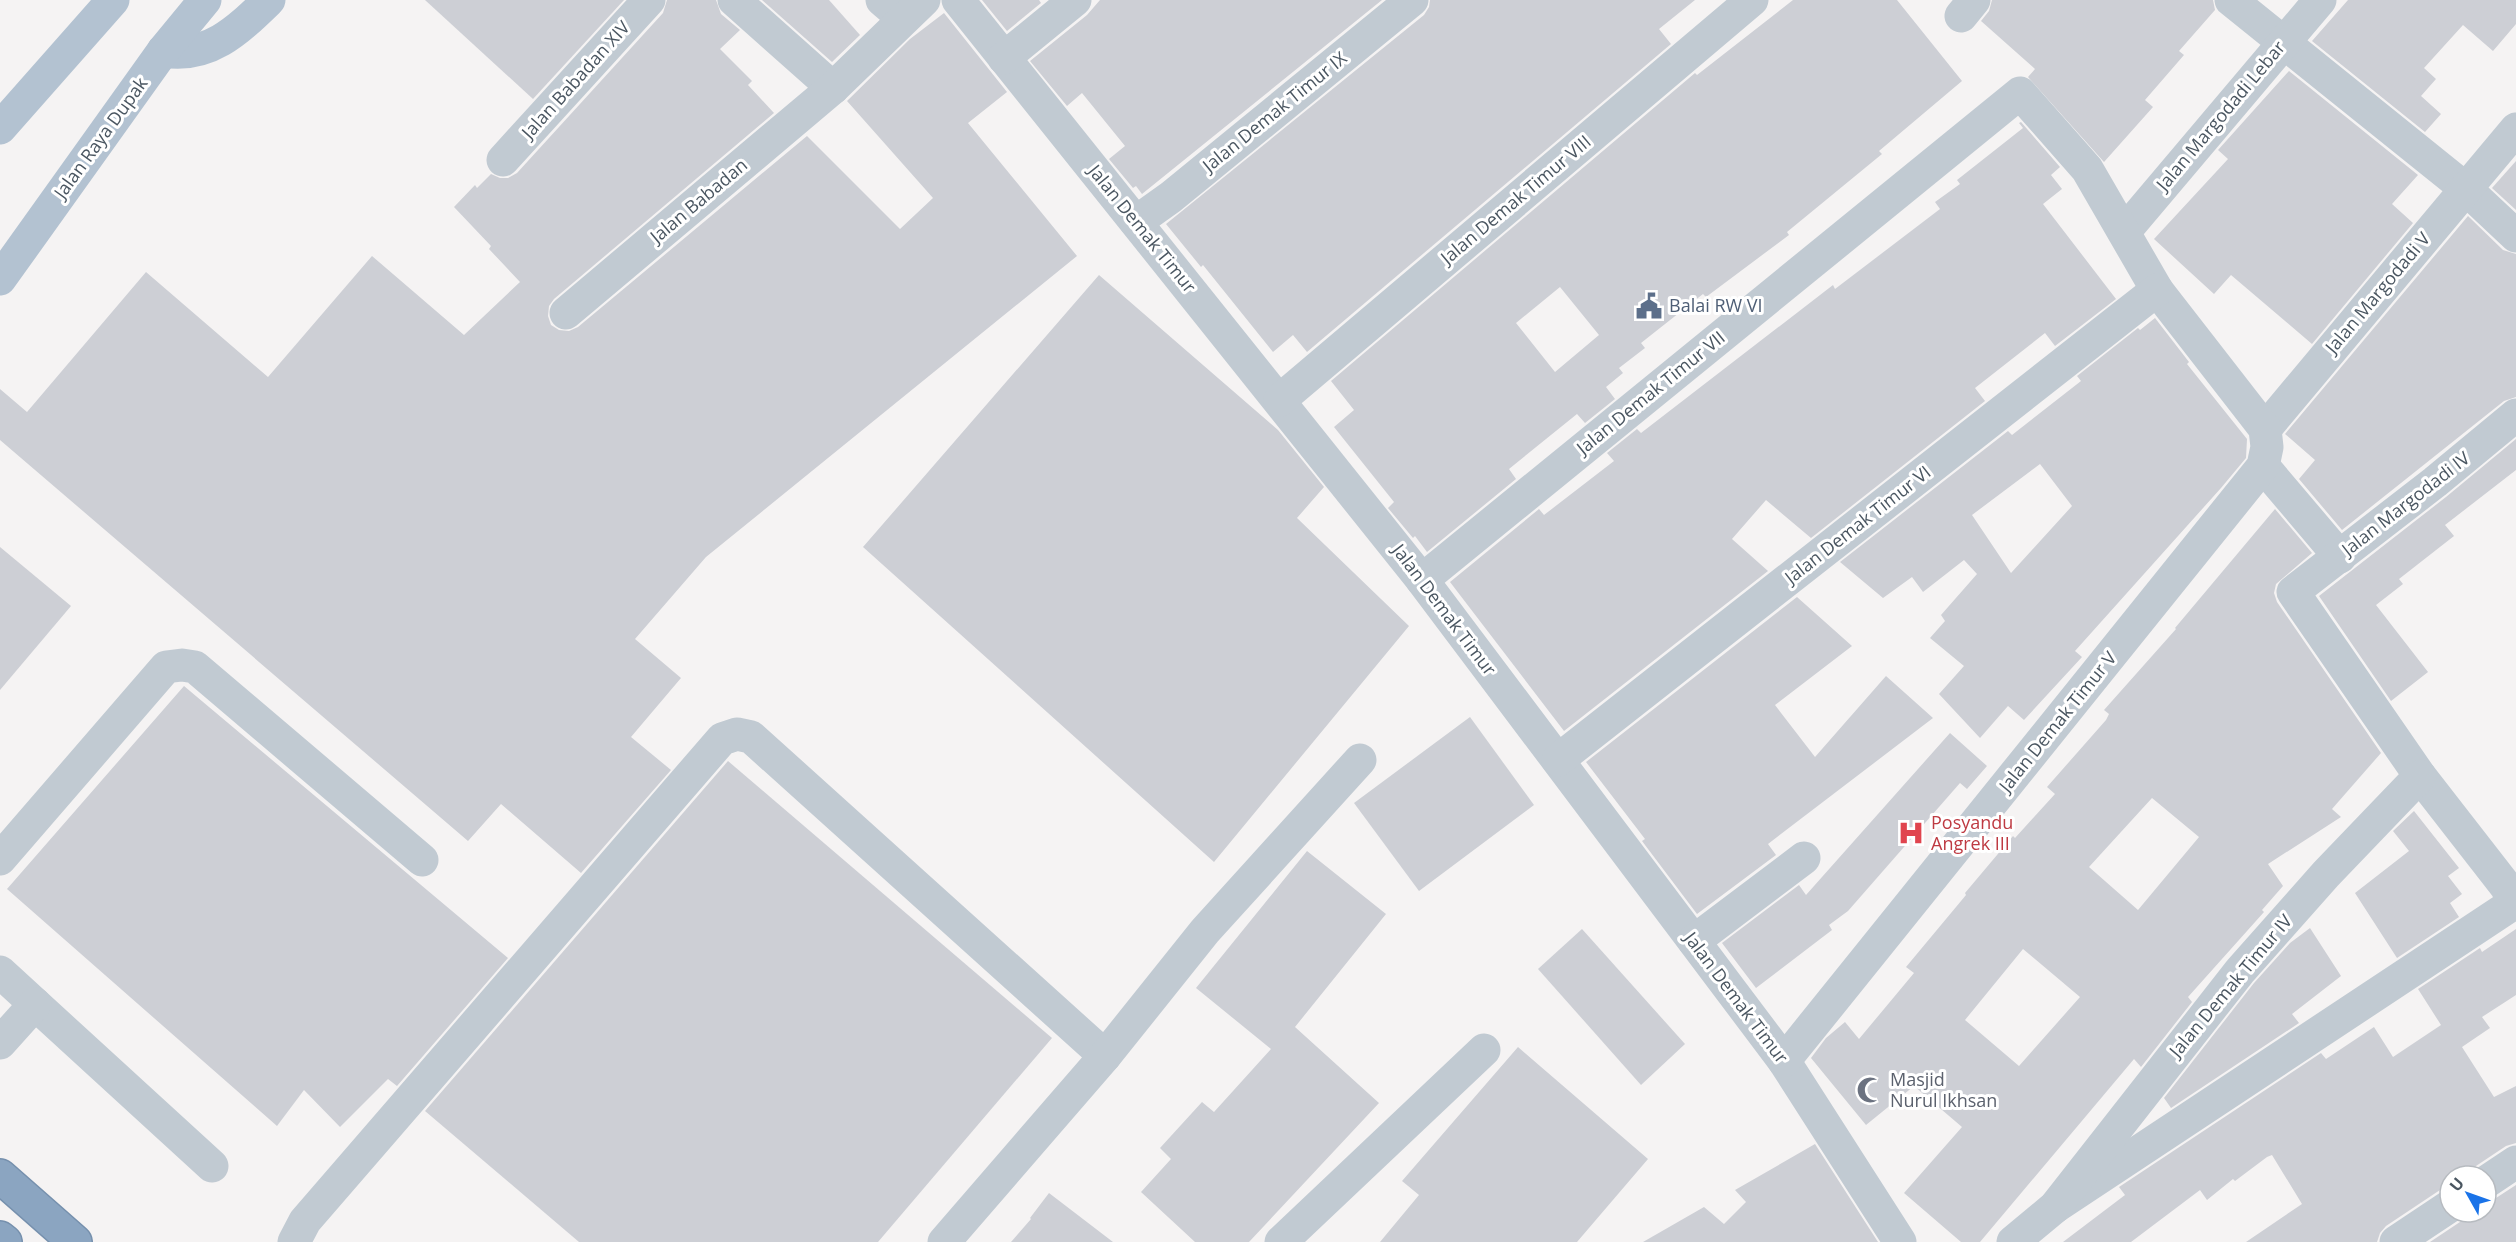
<svg xmlns="http://www.w3.org/2000/svg" width="2516" height="1242" font-family="'Open Sans',sans-serif">
<style>
.building{fill:#cdcfd5;fill-rule:evenodd}
.lines{fill:none;stroke-linecap:round;stroke-linejoin:round}
.highway-casing{stroke:#7690ad;stroke-width:36}
.minor{stroke:#c1cad2;stroke-width:33}
.major{stroke:#b3c2d1;stroke-width:33}
.highway{stroke:#8ba5c1;stroke-width:33}
.labels{text-anchor:middle;stroke-width:6;stroke-linejoin:round;paint-order:stroke}
.street-label{font-size:18px;fill:#4a5661;stroke:#fff}
.service-label{font-size:18px;fill:#4e5e75;stroke:#fff;text-anchor:start}
.health-label{font-size:18px;fill:#be3a42;stroke:#fff;text-anchor:start}
.worship-label{font-size:18px;fill:#5b616d;stroke:#fff;text-anchor:start}
</style>
<rect width="100%" height="100%" fill="#f5f3f3"/>
<g class="building">
<polygon points="425,0 624,0 533,99"/>
<polygon points="667,0 716,0 721,14 740,30 720,49 752,81 748,85 774,113 554,299 549,306 548,316 551,325 559,330 569,331 578,327 807,136 900,229 933,198 847,101 910,39 944,13 1007,92 968,123 1077,256 706,557 635,639 681,678 631,737 671,770 581,873 501,804 468,841 0,440 0,389 27,412 146,272 268,377 372,256 464,335 520,282 489,249 491,246 454,207 475,185 477,188 491,174 500,178 508,178 517,173 663,13"/>
<polygon points="762,0 829,0 860,35 832,62"/>
<polygon points="982,0 1039,0 1041,3 1007,31"/>
<polygon points="1100,0 1382,0 1142,194 1136,186 1133,188 1109,159 1125,146 1082,93 1067,106 1030,61 1087,15"/>
<polygon points="1430,0 1695,0 1659,29 1671,44 1307,352 1293,335 1273,352 1203,265 1201,267 1166,224 1424,15 1429,7"/>
<path d="M1793,0H1897L1962,81L1879,151L1882,154L1787,232L1789,235L1706,297L1703,294L1641,343L1645,348L1619,368L1623,373L1606,387L1615,399L1585,423L1577,414L1509,469L1516,479L1427,552L1415,536L1413,538L1388,508L1394,502L1334,427L1354,410L1331,381L1695,73L1697,75ZM1560,287L1599,335L1555,372L1516,323Z"/>
<polygon points="1992,0 2213,0 2215,10 2179,51 2184,55 2145,100 2153,107 2104,162 2028,77 2035,69 1981,21 1989,11"/>
<polygon points="2348,0 2516,0 2516,24 2493,51 2463,25 2424,68 2436,79 2421,96 2441,114 2425,132 2312,41"/>
<polygon points="2289,71 2418,175 2392,204 2413,223 2312,344 2231,275 2214,294 2154,239 2228,159 2218,150"/>
<polygon points="2021,122 2060,167 2051,175 2062,189 2043,204 2116,299 2055,346 2045,333 1975,388 1985,401 1811,538 1766,500 1732,539 1768,571 1564,731 1450,582 1539,509 1544,515 1614,461 1607,453 1637,429 1641,433 1833,285 1835,289 1940,209 1935,202 1960,184 1957,180 2023,128 2019,123"/>
<polygon points="2516,161 2516,210 2492,188"/>
<polygon points="2468,216 2503,250 2516,254 2516,397 2504,401 2342,530 2299,479 2315,460 2285,434"/>
<polygon points="1099,275 1278,430 1324,487 1297,518 1409,626 1214,862 863,547"/>
<path d="M2155,318L2189,362L2187,364L2247,439L2246,458L2221,488L2075,651L2082,657L2024,720L2008,706L1980,738L1939,694L1964,666L1930,638L1945,621L1941,615L1977,574L1964,560L1923,592L1912,577L1883,598L1840,562L2008,431L2012,435L2081,381L2077,376L2138,328L2140,330ZM2040,464L2072,506L2011,573L1972,515Z"/>
<polygon points="2516,439 2516,470 2445,525 2454,536 2399,579 2403,584 2376,605 2428,672 2391,701 2319,596 2446,497"/>
<path d="M2275,509L2312,553L2276,584L2274,593L2277,602L2381,753L2332,809L2341,817L2268,864L2283,886L2262,910L2264,912L2188,997L2192,1002L2141,1067L2134,1059L1980,1242H1961L1904,1193L1962,1127L1914,1086L1866,1125L1811,1058L1826,1038L1845,1022L1859,1039L1914,973L1906,967L1966,895L1965,893L2013,836L2015,838L2055,794L2047,787L2106,720L2109,714L2104,710L2176,629L2175,628ZM2152,798L2199,837L2138,910L2089,867ZM2023,949L2080,997L2019,1066L1965,1020Z"/>
<polygon points="0,547 71,606 0,690"/>
<polygon points="1797,597 1852,646 1775,705 1815,757 1886,676 1933,718 1768,844 1776,855 1697,914 1642,841 1645,839 1586,762"/>
<polygon points="184,686 508,958 397,1086 388,1079 340,1127 304,1090 277,1126 7,889"/>
<polygon points="1470,717 1534,805 1419,891 1354,803"/>
<polygon points="1950,733 1987,766 1967,789 1960,783 1848,911 1829,925 1832,930 1756,988 1722,943 1799,885 1806,895"/>
<polygon points="728,761 1052,1038 878,1242 579,1242 425,1111"/>
<polygon points="2414,811 2459,868 2448,876 2462,894 2450,903 2459,917 2397,958 2355,893 2409,851 2393,831"/>
<polygon points="1307,851 1386,914 1295,1027 1379,1103 1249,1242 1195,1242 1141,1192 1171,1159 1160,1148 1202,1102 1214,1112 1271,1049 1196,988"/>
<polygon points="2310,928 2341,976 2292,1014 2299,1023 2171,1108 2164,1098 2254,983 2290,943"/>
<polygon points="1582,929 1685,1044 1641,1085 1538,969"/>
<polygon points="2516,929 2516,995 2482,1017 2490,1028 2462,1047 2494,1097 2516,1086 2516,1143 2506,1146 2476,1166 2469,1176 2450,1176 2450,1187 2440,1190 2386,1226 2380,1233 2377,1242 2246,1242 2302,1204 2272,1155 2267,1157 2235,1181 2233,1179 2207,1200 2200,1190 2131,1242 2063,1242 2125,1195 2119,1187 2321,1053 2326,1059 2374,1027 2393,1057 2441,1025 2418,989 2480,948 2482,952"/>
<polygon points="1518,1047 1648,1159 1577,1242 1380,1242 1419,1195 1402,1181"/>
<polygon points="1815,1144 1878,1242 1643,1242 1704,1207 1724,1224 1746,1202 1735,1190"/>
<polygon points="2516,1185 2516,1242 2430,1242 2460,1222 2467,1212 2486,1212 2486,1201 2496,1198"/>
<polygon points="1049,1193 1113,1242 1011,1242 1031,1219 1030,1218"/>
</g>
<g class="lines">
<g class="highway-casing">
<g id="highway">
<polyline points="0,1176 75,1242"/>
<polyline points="0,1238 5,1242"/>
</g>
</g>
<g class="minor">
<polyline points="734,0 833,88"/>
<polyline points="882,0 903,18"/>
<polyline points="958,0 1422,580 1784,1061 1900,1242"/>
<polyline points="2231,0 2466,189 2516,236"/>
<polyline points="1961,16 1974,0"/>
<polyline points="1004,58 1075,0"/>
<polyline points="503,160 649,0"/>
<polyline points="1136,222 1171,197 1412,0"/>
<polyline points="2124,232 2320,0"/>
<polyline points="566,313 833,88 924,0"/>
<polyline points="1280,400 1752,0"/>
<polyline points="2265,429 2516,129"/>
<polyline points="2263,466 2340,557"/>
<polyline points="1422,580 2020,93 2087,169 2157,290 2265,429 2267,447 2263,466 1784,1061"/>
<polyline points="1558,760 2157,290"/>
<polyline points="0,859 166,667 182,665 195,667 422,860"/>
<polyline points="1694,941 1804,858"/>
<polyline points="0,972 212,1166"/>
<polyline points="0,1043 35,1004"/>
<polyline points="2486,1182 2516,1162"/>
<polyline points="2055,1207 2511,905 2508,889 2420,776 2293,592 2435,482 2516,415"/>
<polyline points="294,1242 305,1221 722,739 737,734 751,737 1105,1056"/>
<polyline points="944,1242 1105,1056 1205,931 1360,760"/>
<polyline points="1281,1242 1484,1050"/>
<polyline points="2013,1242 2055,1207 2240,971 2326,874 2420,776"/>
<polyline points="2396,1242 2450,1206"/>
</g>
<g class="major">
<path d="M163,51C209,59 238,30 269,0"/>
<polyline points="0,128 113,0"/>
<polyline points="0,279 163,51 205,0"/>
</g>
<use href="#highway" class="highway"/>
</g>
<defs>
<g id="civic-bare" transform="scale(2.07)"><path d="M-.6-6.5H3V-4.5H.6V-3L4-1V1h2V6H-6V1h2V-1L-.6-3ZM-1.2 2.5V6h2.4V2.5Z" fill="#5c6f8a" stroke="#fff" stroke-width="2.5" paint-order="stroke"/></g>
<g id="hospital-bare" transform="scale(2.07)"><path d="M-5-5h3v3.5h4V-5h3V5h-3V1.5h-4V5h-3Z" fill="#e0444e" stroke="#fff" stroke-width="2.5" paint-order="stroke"/></g>
<g id="mosque-bare" transform="scale(2.07)"><path d="M3.5-4.9A6 6 0 1 0 3.5 4.9A5 5 0 1 1 3.5-4.9Z" fill="#6b7280" stroke="#fff" stroke-width="2.5" paint-order="stroke"/></g>
</defs>
<g fill-rule="evenodd">
<use href="#civic-bare" x="1649" y="306"/>
<use href="#hospital-bare" x="1911" y="833"/>
<use href="#mosque-bare" x="1870" y="1090"/>
</g>
<g class="labels">
<g class="street-label">
<text transform="translate(576 80) rotate(-48)" y="6">Jalan Babadan XIV</text>
<text transform="translate(1275 112) rotate(-39)" y="6">Jalan Demak Timur IX</text>
<text transform="translate(2221 116) rotate(-50)" y="6">Jalan Margodadi Lebar</text>
<text transform="translate(101 138) rotate(-54)" y="6">Jalan Raya Dupak</text>
<text transform="translate(1516 200) rotate(-40)" y="6">Jalan Demak Timur VIII</text>
<text transform="translate(699 201) rotate(-40)" y="6">Jalan Babadan</text>
<text transform="translate(1142 229) rotate(51)" y="6">Jalan Demak Timur</text>
<text transform="translate(2378 293) rotate(-50)" y="6">Jalan Margodadi V</text>
<text transform="translate(1651 393) rotate(-39)" y="6">Jalan Demak Timur VII</text>
<text transform="translate(2406 504) rotate(-38)" y="6">Jalan Margodadi IV</text>
<text transform="translate(1858 525) rotate(-38)" y="6">Jalan Demak Timur VI</text>
<text transform="translate(1444 610) rotate(53)" y="6">Jalan Demak Timur</text>
<text transform="translate(2058 722) rotate(-51)" y="6">Jalan Demak Timur V</text>
<text transform="translate(2231 986) rotate(-50)" y="6">Jalan Demak Timur IV</text>
<text transform="translate(1736 998) rotate(53)" y="6">Jalan Demak Timur</text>
</g>
<g class="service-label">
<text x="1669" y="312">Balai RW VI</text>
</g>
<g class="health-label">
<text x="1931" y="829">Posyandu<tspan x="1931" dy="21">Angrek III</tspan></text>
</g>
<g class="worship-label">
<text x="1890" y="1086">Masjid<tspan x="1890" dy="21">Nurul Ikhsan</tspan></text>
</g>
</g>
<g transform="translate(2468 1194) rotate(310)"><circle r="28" fill="#ffffff" stroke="#b7bbc0" stroke-width="1.5"/>
<path d="M0-4.5L10 22L0 15L-10 22Z" fill="#1a73e8"/>
<text y="-9" font-size="16" font-weight="bold" text-anchor="middle" fill="#4a5661">U</text>
</g>
</svg>
